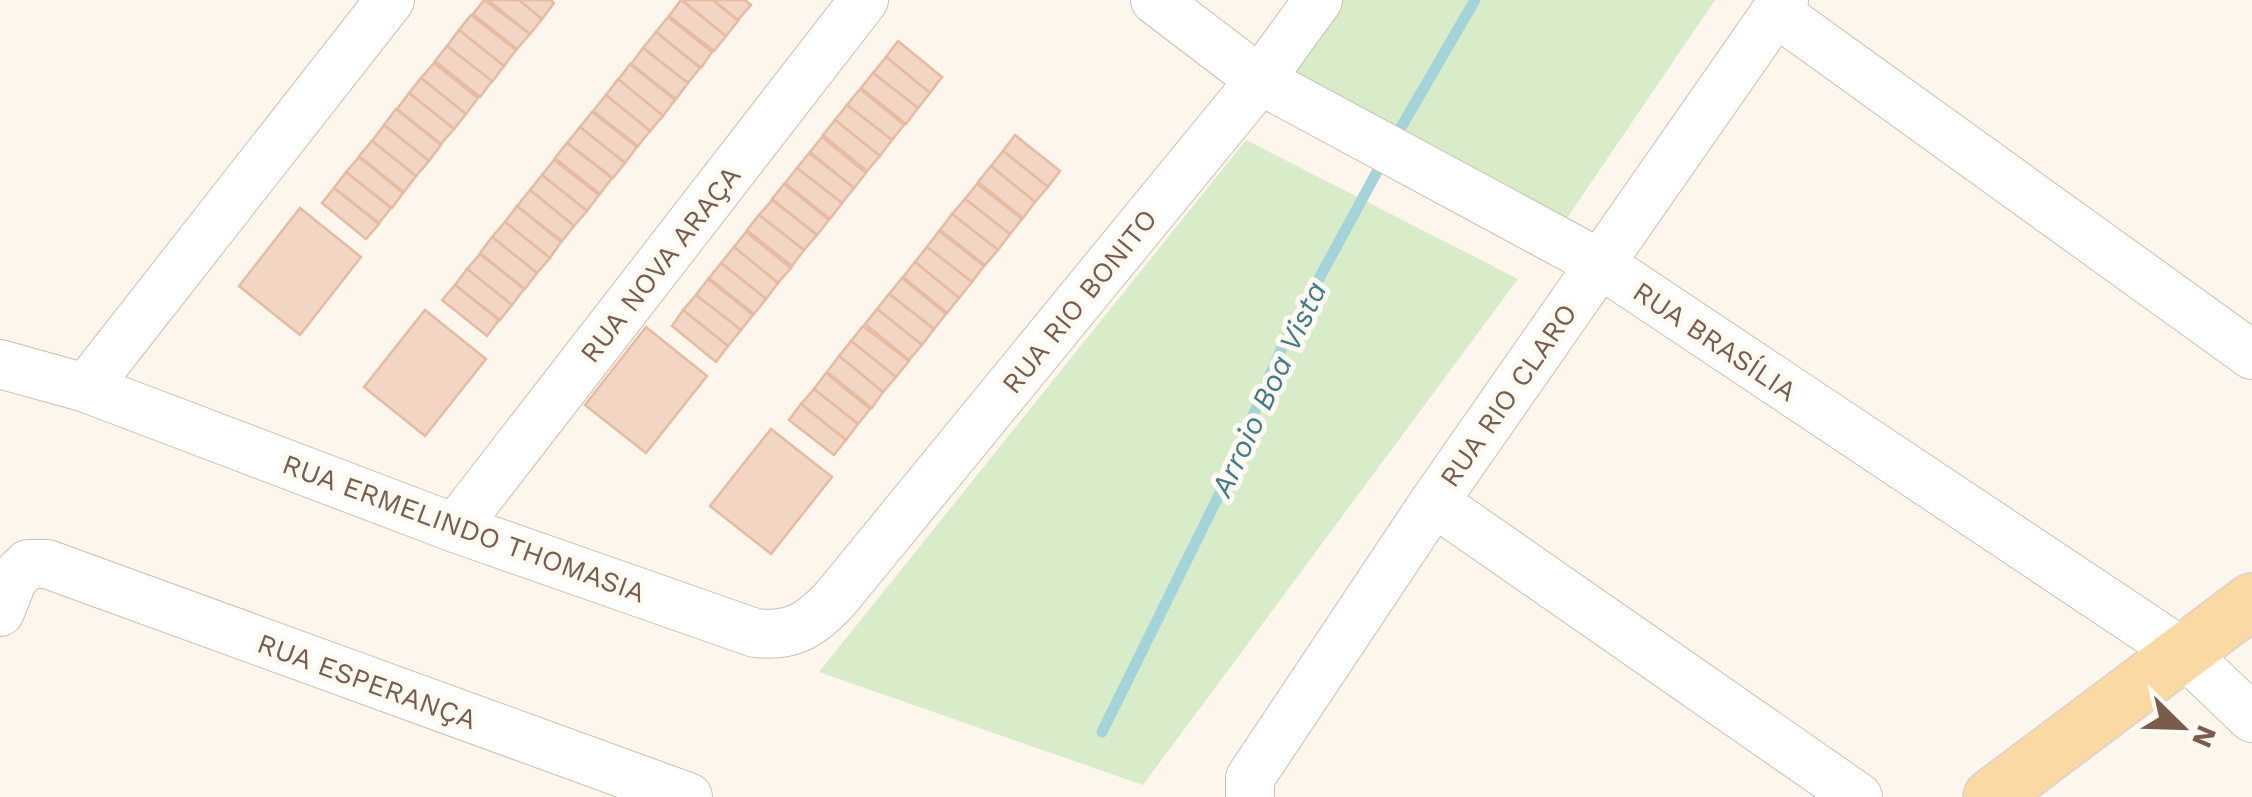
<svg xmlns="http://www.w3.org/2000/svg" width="2252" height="797" font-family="'Work Sans',sans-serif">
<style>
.green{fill:#d8ecc9}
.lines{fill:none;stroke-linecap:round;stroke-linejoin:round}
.stream{stroke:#a5d3da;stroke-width:11}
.building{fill:#f3d5c3;stroke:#e6bba3;stroke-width:2.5}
.minor-casing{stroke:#d1beb0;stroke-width:50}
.major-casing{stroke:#dad1cd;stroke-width:58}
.minor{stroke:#fff;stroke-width:48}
.major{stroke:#fbd9a5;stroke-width:55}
.labels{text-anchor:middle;stroke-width:10;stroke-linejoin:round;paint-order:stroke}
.street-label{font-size:28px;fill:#7a5c4d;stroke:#fffaf3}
.water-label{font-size:30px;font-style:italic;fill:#437c86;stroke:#fffaf3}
</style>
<rect width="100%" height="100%" fill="#fdf6ec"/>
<g class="green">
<polygon points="1330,0 1715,0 1565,221 1279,69"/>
<polygon points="1246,140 1518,279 1143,785 819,672"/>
</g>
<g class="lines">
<g class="stream">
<polyline points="1393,141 1475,0"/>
<polyline points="1102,732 1222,489 1283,345 1385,157"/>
</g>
</g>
<g class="building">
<polygon points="484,0 530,34 517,49 473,14"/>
<polygon points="488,0 519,0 542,19 530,34"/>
<polygon points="519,0 551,0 554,3 542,19"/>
<polygon points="681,0 726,36 714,51 669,16"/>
<polygon points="682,0 713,0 738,21 726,36"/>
<polygon points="713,0 745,0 751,5 738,20"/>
<polygon points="471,15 516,50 504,66 459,30"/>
<polygon points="668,17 712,52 701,68 656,32"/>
<polygon points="459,30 504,66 492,82 447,46"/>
<polygon points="656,32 700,68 688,83 643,48"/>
<polygon points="898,41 942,77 930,93 886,57"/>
<polygon points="447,46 492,81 480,97 435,61"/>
<polygon points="643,48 688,83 676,99 631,64"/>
<polygon points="886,57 930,93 918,108 873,73"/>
<polygon points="434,63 478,98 466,114 421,78"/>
<polygon points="630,64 675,100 663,116 618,80"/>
<polygon points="873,73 918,108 906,124 861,88"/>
<polygon points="421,78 466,114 454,129 409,93"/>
<polygon points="618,79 663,116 650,131 606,95"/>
<polygon points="860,89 904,125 892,140 847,105"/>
<polygon points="409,93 454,129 441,144 397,109"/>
<polygon points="606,95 650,131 638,146 593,111"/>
<polygon points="847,105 892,140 880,156 835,120"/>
<polygon points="396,109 441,145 429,161 384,125"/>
<polygon points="592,112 637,147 625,163 580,127"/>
<polygon points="835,120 880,156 867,171 823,135"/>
<polygon points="384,125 429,161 416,176 372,141"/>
<polygon points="580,127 625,163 613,178 567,143"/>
<polygon points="1015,135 1060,171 1048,187 1003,151"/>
<polygon points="822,137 866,173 854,188 810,152"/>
<polygon points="372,141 416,176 404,192 359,156"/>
<polygon points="567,143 612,178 600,194 555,158"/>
<polygon points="1003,151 1048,187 1035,202 991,166"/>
<polygon points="809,153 854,188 842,203 797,168"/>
<polygon points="359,157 403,193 392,208 346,172"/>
<polygon points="554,160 599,195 587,211 542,175"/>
<polygon points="991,166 1035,202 1023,218 978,182"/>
<polygon points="797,168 842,203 830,219 785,183"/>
<polygon points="346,172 391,208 379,223 334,188"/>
<polygon points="542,175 587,211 574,226 530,190"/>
<polygon points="784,184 829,220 817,235 772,199"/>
<polygon points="977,184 1022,219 1010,234 965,199"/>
<polygon points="334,188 379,224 366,239 322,203"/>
<polygon points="530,190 574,226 562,241 517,206"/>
<polygon points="965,199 1010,234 998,250 952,214"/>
<polygon points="772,200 817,235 804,250 759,215"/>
<polygon points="517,206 561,242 550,258 505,222"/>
<polygon points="300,208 361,257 300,335 239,286"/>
<polygon points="952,214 998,250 985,265 940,230"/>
<polygon points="759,215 804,250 792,266 747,230"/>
<polygon points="505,222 550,258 537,273 492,237"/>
<polygon points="939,231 984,266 972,282 927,247"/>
<polygon points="746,232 791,268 778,283 734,247"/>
<polygon points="492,237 537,273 525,289 480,253"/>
<polygon points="734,247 778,283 766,299 721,263"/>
<polygon points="927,247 972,282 959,298 915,262"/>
<polygon points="480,254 524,289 512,305 467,269"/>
<polygon points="915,262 959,298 947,313 903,277"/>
<polygon points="721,263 766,299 754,314 709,278"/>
<polygon points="467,269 512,305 500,320 455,285"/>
<polygon points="902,278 946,314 934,329 889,294"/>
<polygon points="708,279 753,315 741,330 696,295"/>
<polygon points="455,285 499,320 487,336 442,300"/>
<polygon points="889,294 934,329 922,345 877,309"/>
<polygon points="696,295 741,330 728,346 683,310"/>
<polygon points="877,309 922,345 909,360 865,324"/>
<polygon points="425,310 486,359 425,436 364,387"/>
<polygon points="683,310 728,346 716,362 672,326"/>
<polygon points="863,326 909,361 896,377 851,341"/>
<polygon points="646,327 707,376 646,453 585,405"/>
<polygon points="851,341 896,377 883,392 839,356"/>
<polygon points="839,356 883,392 872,408 827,372"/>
<polygon points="826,373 870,409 858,424 814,389"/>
<polygon points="814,389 858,424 846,440 801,404"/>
<polygon points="801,404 846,440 834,455 789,420"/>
<polygon points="771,429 832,477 771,554 710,506"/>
</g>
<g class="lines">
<g class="minor-casing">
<g id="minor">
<polyline points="1155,0 1260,80 1599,263 2185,654 2252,718"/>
<polyline points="1776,12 2252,355"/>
<path d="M0,364L86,388L455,528L755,633C792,637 810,626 836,598L1260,80L1318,0"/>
<polyline points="86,388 390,0"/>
<polyline points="1434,502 1858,797"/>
<polyline points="455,528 864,0"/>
<polyline points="0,612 13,579 28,564 47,564 688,797"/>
<polyline points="1250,797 1250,778 1434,502 1784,0"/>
</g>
</g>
<g class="major-casing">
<polyline id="major" points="1991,797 2252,601"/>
</g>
<use href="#minor" class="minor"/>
<use href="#major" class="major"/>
</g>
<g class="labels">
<g class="street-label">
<text transform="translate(660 264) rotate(-52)" y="10">RUA NOVA ARAÇA</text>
<text transform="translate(1079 301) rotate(-51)" y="10">RUA RIO BONITO</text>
<text transform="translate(1715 341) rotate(34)" y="10">RUA BRASÍLIA</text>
<text transform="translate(1508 395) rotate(-55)" y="10">RUA RIO CLARO</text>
<text transform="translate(464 528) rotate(20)" y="10">RUA ERMELINDO THOMASIA</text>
<text transform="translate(367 681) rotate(20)" y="10">RUA ESPERANÇA</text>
</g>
<g class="water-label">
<text transform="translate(1269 389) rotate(-65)" y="10">Arroio Boa Vista</text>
</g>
</g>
<g transform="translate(2182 727) rotate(113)" stroke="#fffaf3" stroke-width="8" paint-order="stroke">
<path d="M0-8L18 38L0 25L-18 38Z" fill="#7a5c4d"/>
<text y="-15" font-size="28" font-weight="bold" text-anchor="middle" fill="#7a5c4d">N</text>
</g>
</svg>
